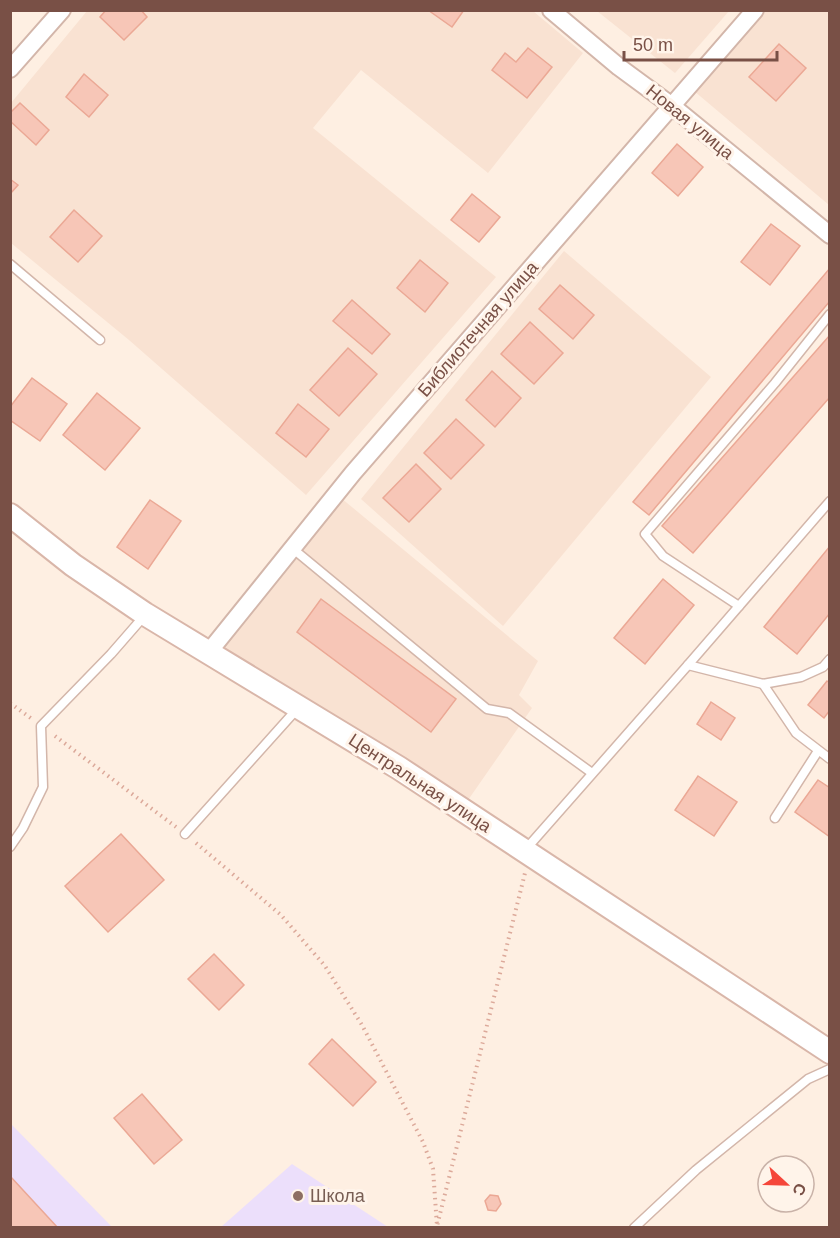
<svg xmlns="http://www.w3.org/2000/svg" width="840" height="1238" font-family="Arial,sans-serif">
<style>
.residential{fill:#f9e2d2}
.education{fill:#ecdffb}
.building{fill:#f7c6b7;stroke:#eba895;stroke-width:1.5}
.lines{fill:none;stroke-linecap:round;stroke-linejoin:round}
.service-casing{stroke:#d3b6aa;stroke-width:11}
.minor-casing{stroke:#d3b6aa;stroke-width:20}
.secondary-casing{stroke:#d9b6a9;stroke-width:26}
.path{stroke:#dca99a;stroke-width:4;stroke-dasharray:1.5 4.5;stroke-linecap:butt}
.service{stroke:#fff;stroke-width:8}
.minor{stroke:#fff;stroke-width:16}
.secondary{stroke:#fff;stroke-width:22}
.education-dot{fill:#8d6e63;stroke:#fff4ea;stroke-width:2}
.labels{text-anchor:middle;stroke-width:6;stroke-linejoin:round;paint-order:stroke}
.street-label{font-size:18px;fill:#795046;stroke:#fff4ea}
.education-label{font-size:18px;fill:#785e54;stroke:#fff4ea;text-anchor:start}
</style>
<rect width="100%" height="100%" fill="#feefe2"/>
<g class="residential">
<polygon points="87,11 533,11 583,53 488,173 361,70 313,128 496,277 306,495 129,340 11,243 11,103"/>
<polygon points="597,11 729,11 675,73"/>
<polygon points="766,11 829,11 829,205 694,91"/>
<polygon points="564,251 711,377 503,626 361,499"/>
<polygon points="341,498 538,661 519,695 532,708 466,803 224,656 227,636"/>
</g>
<g class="education">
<polygon points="11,1124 112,1227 11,1227"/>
<polygon points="292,1164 388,1227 221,1227"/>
</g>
<g class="building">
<polygon points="106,10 141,10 147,17 124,40 100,17"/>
<polygon points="428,10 464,10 452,27"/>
<polygon points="779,44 806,68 776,101 749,77"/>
<polygon points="528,48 552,67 527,98 492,70 505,53 516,62"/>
<polygon points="84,74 108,95 89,117 66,97"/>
<polygon points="20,103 49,130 36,145 10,121 10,113"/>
<polygon points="677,144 703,167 678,196 652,173"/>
<polygon points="10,179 18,185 10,194"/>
<polygon points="472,194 500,217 479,242 451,220"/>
<polygon points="74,210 102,236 78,262 50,237"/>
<polygon points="771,224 800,246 770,285 741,262"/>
<polygon points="420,260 448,283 425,312 397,288"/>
<polygon points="830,268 830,301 649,515 633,502"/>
<polygon points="560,285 594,315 573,339 539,309"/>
<polygon points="352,300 390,334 372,354 333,321"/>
<polygon points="530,322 563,353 534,384 501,354"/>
<polygon points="830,335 830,397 693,553 662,526"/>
<polygon points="348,348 377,374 339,416 310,390"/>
<polygon points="492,371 521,398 495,427 466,400"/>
<polygon points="32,378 67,404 40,441 10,420 10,407"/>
<polygon points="97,393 140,428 105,470 63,435"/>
<polygon points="298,404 329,429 306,457 276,433"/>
<polygon points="456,419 484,445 451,479 424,453"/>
<polygon points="416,464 441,489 409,522 383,498"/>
<polygon points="150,500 181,521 148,569 117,547"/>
<polygon points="830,546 830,613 797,654 764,627"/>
<polygon points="663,579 694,605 645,664 614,638"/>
<polygon points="321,599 456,699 431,732 297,632"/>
<polygon points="827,681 830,683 830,710 824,718 808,705"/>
<polygon points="711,702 735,718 721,740 697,724"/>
<polygon points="698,776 737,802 714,836 675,810"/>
<polygon points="818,780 830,788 830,837 795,812"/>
<polygon points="121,834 164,880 108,932 65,886"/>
<polygon points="214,954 244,985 219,1010 188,979"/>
<polygon points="332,1039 376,1082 353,1106 309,1064"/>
<polygon points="142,1094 182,1140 154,1164 114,1118"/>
<polygon points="10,1176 58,1228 10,1228"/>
<polygon points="490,1195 498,1196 501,1204 496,1211 488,1210 485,1201"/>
</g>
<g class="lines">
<g class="service-casing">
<g id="service">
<polyline points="10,264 100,340"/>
<polyline points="292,548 487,709 509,713 592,773"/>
<polyline points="739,606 663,556 645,534 775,383 830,314"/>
<polyline points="688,665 763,684 801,677 823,667 830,659"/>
<polyline points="763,684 796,733 830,759"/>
<polyline points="775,818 818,751"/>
<polyline points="185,834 297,709"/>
<polyline points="10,847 23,828 43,787 41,726 111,654 145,615"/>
<polyline points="526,849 688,665 830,501"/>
<polyline points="634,1228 696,1170 808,1079 830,1069"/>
</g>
</g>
<g class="minor-casing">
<g id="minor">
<polyline points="551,10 619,67 672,106 830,235"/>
<polyline points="10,69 62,10"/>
<polyline points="208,653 353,473 755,10"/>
</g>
</g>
<g class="secondary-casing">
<polyline id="secondary" points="10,515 73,565 145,614 399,768 830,1052"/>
</g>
<g class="path">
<polyline points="10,703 32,719"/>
<polyline points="55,736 176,827"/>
<polyline points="196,843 281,915 325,966 362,1025 423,1142 433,1169 437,1226 525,873"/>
</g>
<use href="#service" class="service"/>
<use href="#minor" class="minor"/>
<use href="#secondary" class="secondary"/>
</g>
<circle class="education-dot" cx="298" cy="1196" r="6"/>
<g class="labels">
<g class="street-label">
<text transform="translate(690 122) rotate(39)" y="6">Новая улица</text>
<text transform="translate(478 329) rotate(-49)" y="6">Библиотечная улица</text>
<text transform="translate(420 783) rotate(33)" y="6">Центральная улица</text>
</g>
<g class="education-label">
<text x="310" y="1202">Школа</text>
</g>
</g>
<rect width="840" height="1238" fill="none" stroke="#795046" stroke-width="24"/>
<g transform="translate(786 1184) rotate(112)"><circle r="28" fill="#fff4ea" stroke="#c9b2a8" stroke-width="1.5"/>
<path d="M0-4.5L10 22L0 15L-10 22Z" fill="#f5463a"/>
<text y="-9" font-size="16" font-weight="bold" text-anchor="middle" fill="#795046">С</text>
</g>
<path d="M624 51v9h153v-9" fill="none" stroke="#795046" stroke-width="3"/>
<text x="633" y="51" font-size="18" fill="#795046" stroke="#fff4ea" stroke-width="4.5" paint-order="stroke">50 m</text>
</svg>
